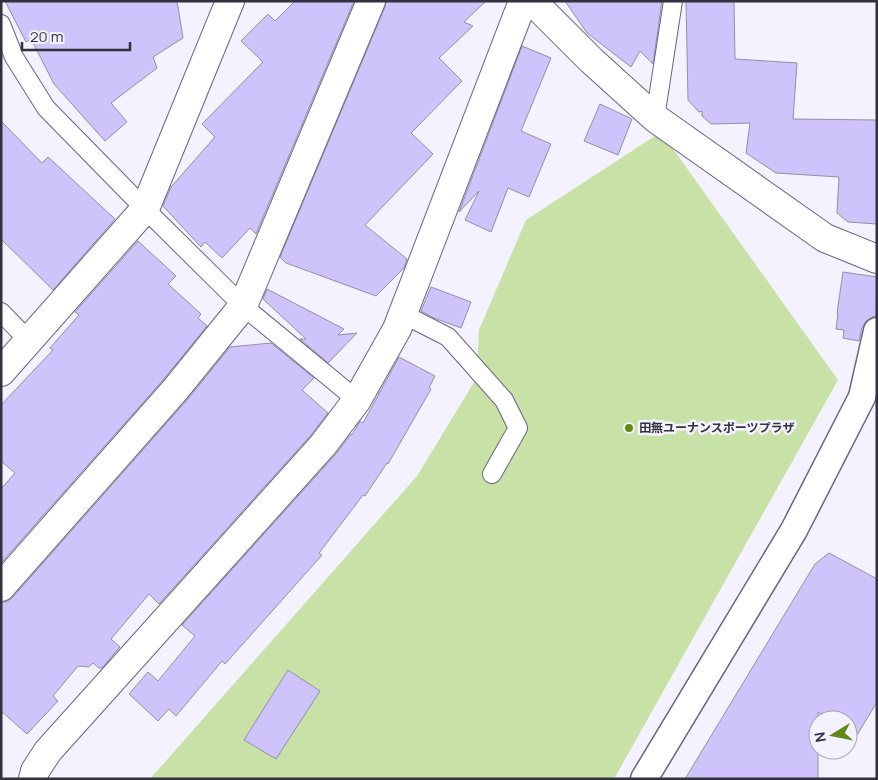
<svg xmlns="http://www.w3.org/2000/svg" width="878" height="780" font-family="Manrope,'Noto Sans JP',sans-serif">
<style>
.green{fill:#c7e1a6}
.building{fill:#cec3fa;stroke:#938eaa}
.lines{fill:none;stroke-linecap:round;stroke-linejoin:round}
.service-casing{stroke:#69647f;stroke-width:20}
.pedestrian-casing{stroke:#69647f;stroke-width:29}
.minor-casing{stroke:#69647f;stroke-width:30}
.service{stroke:#fff;stroke-width:18}
.pedestrian{stroke:#fff;stroke-width:26}
.minor{stroke:#fff;stroke-width:28}
.poi-dot{fill:#618811;stroke:#f4f2ff;stroke-width:2}
.labels{text-anchor:middle;stroke-width:5;stroke-linejoin:round;paint-order:stroke}
.poi-label{font-size:12px;font-weight:bold;fill:#33313d;stroke:#f4f2ff;text-anchor:start}
</style>
<rect width="100%" height="100%" fill="#f4f2ff"/>
<polygon class="green" points="661,132 838,380 614,779 150,779 417,476 476,379 479,330 526,220"/>
<g class="building">
<polygon points="5,1 177,1 183,38 153,57 157,68 111,103 127,122 105,141 54,84 31,39 26,42"/>
<polygon points="295,1 354,1 256,234 250,228 222,258 205,242 201,247 163,206 171,187 215,137 202,124 263,62 241,41 268,14 275,21"/>
<polygon points="386,1 486,1 464,22 473,26 439,58 462,81 411,133 433,154 365,225 407,259 404,268 376,296 286,263 280,257 385,7"/>
<polygon points="565,1 662,1 653,64 640,51 631,67 587,33"/>
<polygon points="686,1 734,1 735,59 797,63 793,119 877,120 877,224 848,222 837,213 839,177 776,173 746,153 750,123 711,124 702,116 702,111 699,112 688,100"/>
<polygon points="522,46 551,58 521,131 551,144 529,197 508,188 491,232 465,220 479,191 459,212"/>
<polygon points="600,104 632,119 618,155 584,141"/>
<polygon points="1,121 42,163 48,157 115,219 53,290 1,239"/>
<polygon points="138,241 176,276 168,284 201,314 198,318 207,326 163,380 1,563 1,489 15,473 1,461 1,405 53,350 50,348 79,315 75,312"/>
<polygon points="843,272 877,277 876,316 872,317 866,321 862,328 859,341 843,338 844,330 836,329 838,313 837,313"/>
<polygon points="431,287 471,302 461,328 434,318 421,311"/>
<polygon points="267,289 344,329 338,335 357,333 328,363 300,339 306,339 263,299"/>
<polygon points="271,343 314,378 302,390 328,413 311,435 159,604 149,594 111,639 120,647 102,668 99,668 93,663 89,667 78,666 53,696 58,701 27,734 1,711 1,602 6,602 13,597 187,400 230,347"/>
<polygon points="399,357 435,376 429,388 431,389 388,464 387,463 365,496 363,495 319,553 322,555 225,664 222,661 176,716 169,709 158,721 129,694 148,672 158,681 195,636 182,625 335,455 351,434 352,435 360,421 363,423"/>
<polygon points="829,553 877,579 877,702 857,735 848,730 848,720 832,720 818,712 818,779 685,779 815,564"/>
<polygon points="288,670 320,691 276,759 244,740"/>
</g>
<g class="lines">
<g class="service-casing">
<g id="service">
<polyline points="1,24 14,57 46,108 145,209 243,306 357,400"/>
<polyline points="655,118 673,1"/>
<polyline points="1,312 29,341"/>
<polyline points="403,314 448,337 504,400 518,428 492,474"/>
</g>
</g>
<g class="pedestrian-casing">
<polyline id="pedestrian" points="644,779 794,530 862,397 877,331"/>
</g>
<g class="minor-casing">
<g id="minor">
<polyline points="532,1 591,60 655,118 825,238 877,259"/>
<polyline points="1,372 145,209 230,1"/>
<polyline points="1,587 175,390 243,306 371,1"/>
<polyline points="33,779 35,771 48,751 323,445 357,400 397,329 523,1"/>
</g>
</g>
<use href="#service" class="service"/>
<use href="#pedestrian" class="pedestrian"/>
<use href="#minor" class="minor"/>
</g>
<circle class="poi-dot" cx="629" cy="428" r="5"/>
<g class="labels">
<g class="poi-label">
<text x="639" y="432">田無ユーナンスポーツプラザ</text>
</g>
</g>
<rect width="878" height="780" fill="none" stroke="#33313d" stroke-width="5"/>
<g transform="translate(833 735) rotate(260)"><circle r="24" fill="#f4f2ff" stroke="#a7a5b1"/>
<path d="M0-4L9 19L0 12L-9 19Z" fill="#618811"/>
<text y="-8" font-size="14" font-weight="bold" text-anchor="middle" fill="#33313d">N</text>
</g>
<path d="M22 42v8h108v-8" fill="none" stroke="#33313d" stroke-width="2.5"/>
<text x="30" y="42" font-size="15" fill="#33313d" stroke="#f4f2ff" stroke-width="4" paint-order="stroke">20 m</text>
</svg>
